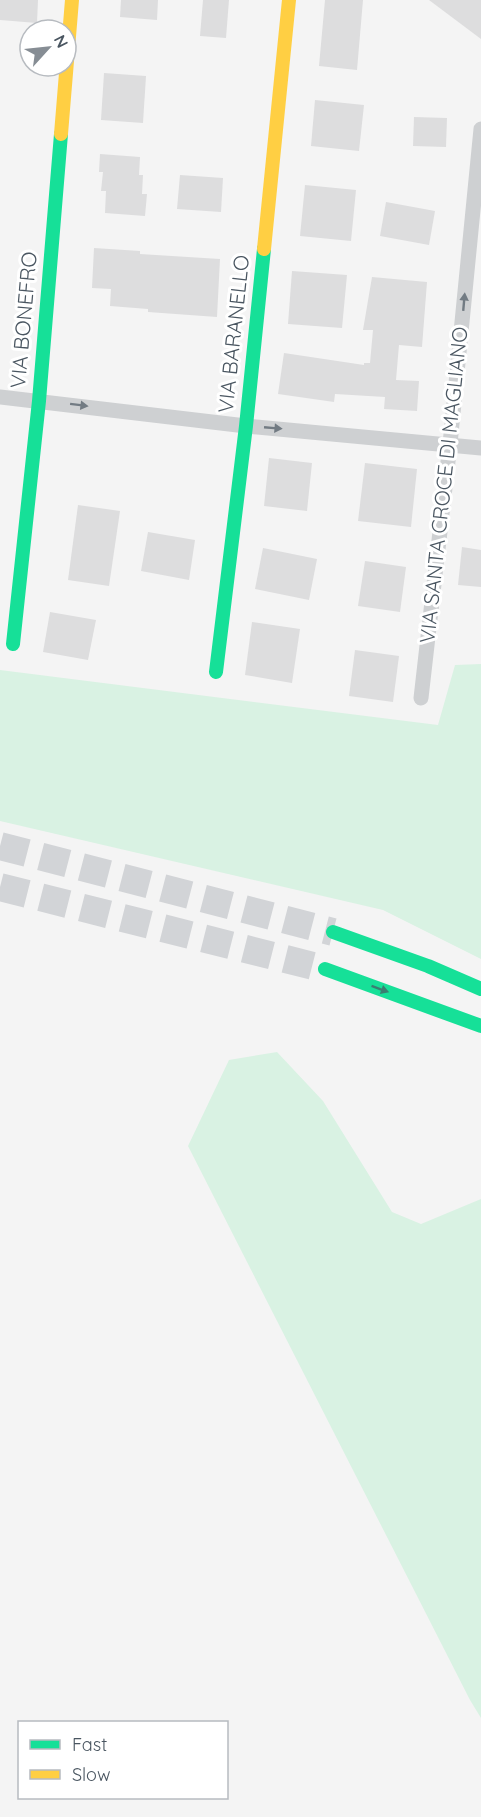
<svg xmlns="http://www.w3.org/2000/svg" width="481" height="1817" font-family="Quicksand,sans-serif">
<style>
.green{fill:#d9f2e3}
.building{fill:#ddddde}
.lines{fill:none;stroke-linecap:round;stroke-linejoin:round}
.highway-tunnel{stroke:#d2d4d7;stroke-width:28;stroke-dasharray:28 14;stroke-linecap:butt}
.street{stroke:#ced0d2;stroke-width:15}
.fast{stroke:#16e098;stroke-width:14}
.slow{stroke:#ffcf43;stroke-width:14}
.oneway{fill:#727b83}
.oneway2{fill:#3a7f72}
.labels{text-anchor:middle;stroke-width:6;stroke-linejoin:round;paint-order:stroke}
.street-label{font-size:21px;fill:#4a5661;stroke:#fff}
</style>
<rect width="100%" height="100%" fill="#f4f4f4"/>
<g class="green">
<polygon points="481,664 481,959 383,910 0,821 0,670 438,725 455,665"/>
<polygon points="277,1052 323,1101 392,1212 421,1224 481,1199 481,1718 470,1700 188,1146 229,1060"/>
</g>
<g class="building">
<polygon points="0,0 38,0 37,23 0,20"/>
<polygon points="121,0 158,0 157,20 120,17"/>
<polygon points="203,0 229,0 226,38 200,36"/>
<polygon points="325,0 363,0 357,70 319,66"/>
<polygon points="429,0 481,0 481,39"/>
<polygon points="104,73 146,76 143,123 101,120"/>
<polygon points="315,100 364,105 359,151 311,146"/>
<polygon points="414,117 447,118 446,147 413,146"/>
<polygon points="100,154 140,157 139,175 143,175 142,194 147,194 145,216 105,213 106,191 101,191 103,172 99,172"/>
<polygon points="180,175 223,178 221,212 177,209"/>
<polygon points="305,185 356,190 351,241 300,236"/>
<polygon points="386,202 435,211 429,245 380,236"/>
<polygon points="94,248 140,251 140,254 220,259 217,317 148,312 148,309 110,306 111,289 92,288"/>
<polygon points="292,271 347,275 342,328 288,324"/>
<polygon points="372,277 427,282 422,347 399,345 396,380 419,381 417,411 384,409 385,397 335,394 334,402 278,394 284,353 364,365 364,363 370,363 373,330 363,330"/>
<polygon points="269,458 312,463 307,511 264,506"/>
<polygon points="365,463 417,469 411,527 358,521"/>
<polygon points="78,505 120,511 109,586 68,580"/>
<polygon points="148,532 195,540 189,580 141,571"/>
<polygon points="462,547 481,550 481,587 458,585"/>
<polygon points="263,548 317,559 309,600 255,589"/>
<polygon points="365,561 406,567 400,612 358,606"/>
<polygon points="50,612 96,620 88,660 43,652"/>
<polygon points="252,622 300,629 292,683 245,675"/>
<polygon points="355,650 399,656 393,702 349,696"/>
</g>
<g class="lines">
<g class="highway-tunnel">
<polyline points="0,846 333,932"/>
<polyline points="0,887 325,969"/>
</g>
<g class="street">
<polyline points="0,397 246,426 481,448"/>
<polyline points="421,698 450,444 481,129"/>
</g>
<g class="fast">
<polyline points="13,644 39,401 61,134"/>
<polyline points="216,672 246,426 264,249"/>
<polyline points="333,932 428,966 481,989"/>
<polyline points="325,969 481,1026"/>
</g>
<g class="slow">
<polyline points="61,134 72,0"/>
<polyline points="264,249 289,0"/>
</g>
</g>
<defs><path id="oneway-solid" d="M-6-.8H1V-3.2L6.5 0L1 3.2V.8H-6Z" transform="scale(1.5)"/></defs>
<g class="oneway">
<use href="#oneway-solid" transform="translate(464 302) rotate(-85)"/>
<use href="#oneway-solid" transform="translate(79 405) rotate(7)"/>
<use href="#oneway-solid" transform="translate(273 428) rotate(5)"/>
</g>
<use class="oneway2" href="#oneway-solid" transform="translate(380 989) rotate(20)"/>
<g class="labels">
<g class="street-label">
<text transform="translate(24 320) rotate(-85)" y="7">VIA BONEFRO</text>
<text transform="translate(234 334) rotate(-84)" y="7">VIA BARANELLO</text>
<text transform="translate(444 485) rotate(-84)" y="7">VIA SANTA CROCE DI MAGLIANO</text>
</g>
</g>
<rect x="18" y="1721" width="210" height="78" fill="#ffffff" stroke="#b7bbc0" stroke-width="1.5"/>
<rect x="30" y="1740" width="30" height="9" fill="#16e098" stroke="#b7bbc0" stroke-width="1.5"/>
<text x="72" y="1751" font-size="18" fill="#4a5661">Fast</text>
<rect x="30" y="1770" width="30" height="9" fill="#ffcf43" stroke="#b7bbc0" stroke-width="1.5"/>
<text x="72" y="1781" font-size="18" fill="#4a5661">Slow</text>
<g transform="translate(48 48) rotate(63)"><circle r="28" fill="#ffffff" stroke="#b7bbc0" stroke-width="1.5"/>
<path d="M0-4.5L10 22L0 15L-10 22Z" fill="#868d94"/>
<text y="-9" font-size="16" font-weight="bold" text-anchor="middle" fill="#4a5661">N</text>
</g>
</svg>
